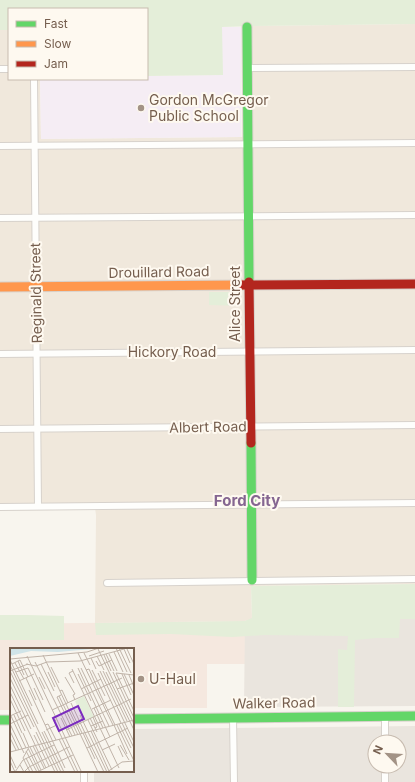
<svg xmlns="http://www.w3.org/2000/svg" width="415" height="782" font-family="Inter,sans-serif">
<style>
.residential{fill:#f0e8dc}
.commercial{fill:#f5e8df}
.industrial{fill:#eae5de;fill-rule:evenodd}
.education{fill:#f5edf4}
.green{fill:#e4eed9}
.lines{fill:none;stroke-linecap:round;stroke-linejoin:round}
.street-casing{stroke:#d7d2cc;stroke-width:8}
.fast-casing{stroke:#d8d2cc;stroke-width:11}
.slow-casing{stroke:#d8d2cc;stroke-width:11}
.jam-casing{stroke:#d8d2cc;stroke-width:11}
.street{stroke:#fefefc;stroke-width:6}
.fast{stroke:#63d668;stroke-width:9}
.slow{stroke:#ff974d;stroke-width:9}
.jam{stroke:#b3261e;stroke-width:9}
.poi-dot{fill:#a39386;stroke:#fef9f0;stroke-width:1.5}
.labels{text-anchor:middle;stroke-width:4;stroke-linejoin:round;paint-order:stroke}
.poi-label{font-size:14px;fill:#755e4e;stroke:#fef9f0;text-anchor:start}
.street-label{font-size:14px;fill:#755e4e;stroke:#fef9f0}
.neighbourhood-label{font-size:15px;font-weight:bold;fill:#856691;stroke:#fef9f0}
.inset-road{fill:none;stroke:#c0b4a9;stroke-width:1}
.view{fill:#7b2cbf;fill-opacity:0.15;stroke:#7b2cbf;stroke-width:2}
.inset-edge{fill:none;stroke:#755e4e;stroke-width:2}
</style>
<rect width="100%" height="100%" fill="#f8f5ee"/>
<polygon class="residential" points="415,24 415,584 251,586 252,619 245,621 95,623 96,515 95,508 0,509 0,30 9,30 9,79 40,79 41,139 241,137 252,136 252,26"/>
<polygon class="commercial" points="245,621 245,664 207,664 207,708 133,708 133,649 11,649 11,710 0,710 0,624"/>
<g class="industrial">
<polygon points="252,619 415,619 415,706 244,707 245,621"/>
<path d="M415,726V782H94V771H133V729ZM375,742H399V766H375Z"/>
</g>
<polygon class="education" points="222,27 241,27 241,137 41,139 40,79 147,79 147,76 222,75"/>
<g class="green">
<polygon points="0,0 415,0 415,24 252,26 222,27 223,75 147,76 147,9 9,9 9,30 0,30"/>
<polygon points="209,292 241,292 241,306 209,305"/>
<polygon points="415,584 415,619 400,619 399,638 377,638 355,640 354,707 338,707 338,649 347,650 348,636 264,635 232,637 171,634 96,635 95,623 245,621 252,618 251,586"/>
<polygon points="0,615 28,615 64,616 64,640 0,640"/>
</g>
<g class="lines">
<g class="street-casing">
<g id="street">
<polyline points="247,68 415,67"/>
<polyline points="0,69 9,69"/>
<polyline points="34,79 38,506"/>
<polyline points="0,146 415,143"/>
<polyline points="0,218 415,215"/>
<polyline points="0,354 415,350"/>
<polyline points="0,429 415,425"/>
<polyline points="0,507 415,503"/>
<polyline points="107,583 415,579"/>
<polyline points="385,716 385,742"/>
<polyline points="233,718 234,782"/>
<polyline points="385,766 385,782"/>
<polyline points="84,771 84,782"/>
</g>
</g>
<g class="fast-casing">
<g id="fast">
<polyline points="247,27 249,282"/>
<polyline points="251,443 252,580"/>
<polyline points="133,719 415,716"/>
<polyline points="0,720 11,720"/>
</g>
</g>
<g class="slow-casing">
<polyline id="slow" points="0,287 242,285"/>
</g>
<g class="jam-casing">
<g id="jam">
<polyline points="249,282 251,443"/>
<polyline points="242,285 415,284"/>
</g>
</g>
<use href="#street" class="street"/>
<use href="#fast" class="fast"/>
<use href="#slow" class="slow"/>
<use href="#jam" class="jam"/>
</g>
<g class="poi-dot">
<circle cx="141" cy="108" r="4"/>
<circle cx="141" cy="679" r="4"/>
</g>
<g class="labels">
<g class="poi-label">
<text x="149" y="105">Gordon McGregor<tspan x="149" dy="16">Public School</tspan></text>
<text x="149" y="684">U-Haul</text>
</g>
<g class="street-label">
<text transform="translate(159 272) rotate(-1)" y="5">Drouillard Road</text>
<text transform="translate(36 293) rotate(-91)" y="5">Reginald Street</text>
<text transform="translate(235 304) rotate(-90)" y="5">Alice Street</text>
<text x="172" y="357">Hickory Road</text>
<text transform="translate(208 427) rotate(-1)" y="5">Albert Road</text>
<text transform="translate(274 703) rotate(-1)" y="5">Walker Road</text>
</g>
<g class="neighbourhood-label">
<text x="247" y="506">Ford City</text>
</g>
</g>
<g transform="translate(10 648)">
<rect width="124" height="124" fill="#f8f5ee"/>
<path d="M74,48L84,69L74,73L65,53Z" fill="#e4eed9"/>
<path d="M0,0H81L82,1L48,4L21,3L0,8Z" fill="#d0e4e8"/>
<path class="inset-road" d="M106,0L117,24M109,0L121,25M88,1L124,76M114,1L120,15M117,1L124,16M104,4L113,24M68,5L103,77M74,5L80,17M96,6L104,23M99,6L107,23M33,7L88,124M94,7L101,23M17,8L71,123M79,8L94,3M87,8L94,22M81,10L86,21M0,11L77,4L89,0M0,12L22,58M8,13L14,27M86,13L89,18L102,12M25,14L62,88M5,15L14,31M2,16L10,12L18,29M16,16L26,18L37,14L70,13L114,1M31,16L44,43M0,17L28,76M41,19L49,35M68,20L100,89M71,20L99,78M62,21L109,120M76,22L79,21L91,48M82,22L95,48M0,23L48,124M0,23L18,16M63,23L59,25L64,35M90,23L124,94M93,23L117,73M6,24L18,20L33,52M38,24L45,39M96,24L124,82M103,24L124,70M88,25L111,75M106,25L124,63M106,25L124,27M68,26L81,53M112,26L121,47M114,26L124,47M119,27L124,39M29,29L35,41M55,29L65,46L63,47L65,52M0,30L24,79M16,30L26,52M9,33L24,26M0,37L21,81M24,40L35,64M71,41L91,31M107,41L124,35M19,42L55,120M50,43L52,42L58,55M0,44L36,120M51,47L47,49L65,87M49,48L68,87M91,48L105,77M0,51L15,83M61,55L75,85M60,60L72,85M84,60L93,80M82,61L101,52M42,62L112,30M4,67L12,85M70,67L97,124L112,114M0,68L11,63M1,68L16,100M83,69L87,79L85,80M51,70L60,89M80,70L87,84M46,72L44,73L68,124M78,72L102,122M112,75L124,100M109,76L121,100M35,77L38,76L46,92M104,77L117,106M107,77L124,113M81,78L93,73M36,82L47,77M56,82L121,51M0,83L9,102M34,83L54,124M81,83L99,123M26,84L45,124M32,84L51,124M13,85L19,99M73,85L85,111M75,85L94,124M24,87L39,118M0,90L6,102M49,91L65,124M110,97L119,112M23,98L34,120M108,98L113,109M20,99L31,122M18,100L29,123M77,100L118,80M18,101L13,110L20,124M92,102L105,96M16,103L27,124M0,104L124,72M14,105L0,76L18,67M0,107L6,120M16,110L23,124M0,113L5,124M112,114L124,113M10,117L14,124L19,119L59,99M5,124L13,112L44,97M27,124L63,107"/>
<path class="view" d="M68,58L74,71L49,83L43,70Z"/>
<rect width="124" height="124" class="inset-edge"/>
</g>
<rect x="8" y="8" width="140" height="72" fill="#fef9f0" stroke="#c7bbaf"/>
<rect x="16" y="21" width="20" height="6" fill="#63d668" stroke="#c7bbaf"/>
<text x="44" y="28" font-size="12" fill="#755e4e">Fast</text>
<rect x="16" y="41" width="20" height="6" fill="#ff974d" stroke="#c7bbaf"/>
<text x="44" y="48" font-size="12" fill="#755e4e">Slow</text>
<rect x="16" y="61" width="20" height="6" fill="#b3261e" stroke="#c7bbaf"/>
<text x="44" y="68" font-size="12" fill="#755e4e">Jam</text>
<g transform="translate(387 754) rotate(295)"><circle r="19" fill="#fef9f0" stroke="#c7bbaf"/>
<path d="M0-3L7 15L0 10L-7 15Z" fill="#a39386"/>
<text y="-6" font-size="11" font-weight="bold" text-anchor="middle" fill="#755e4e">N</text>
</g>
</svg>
